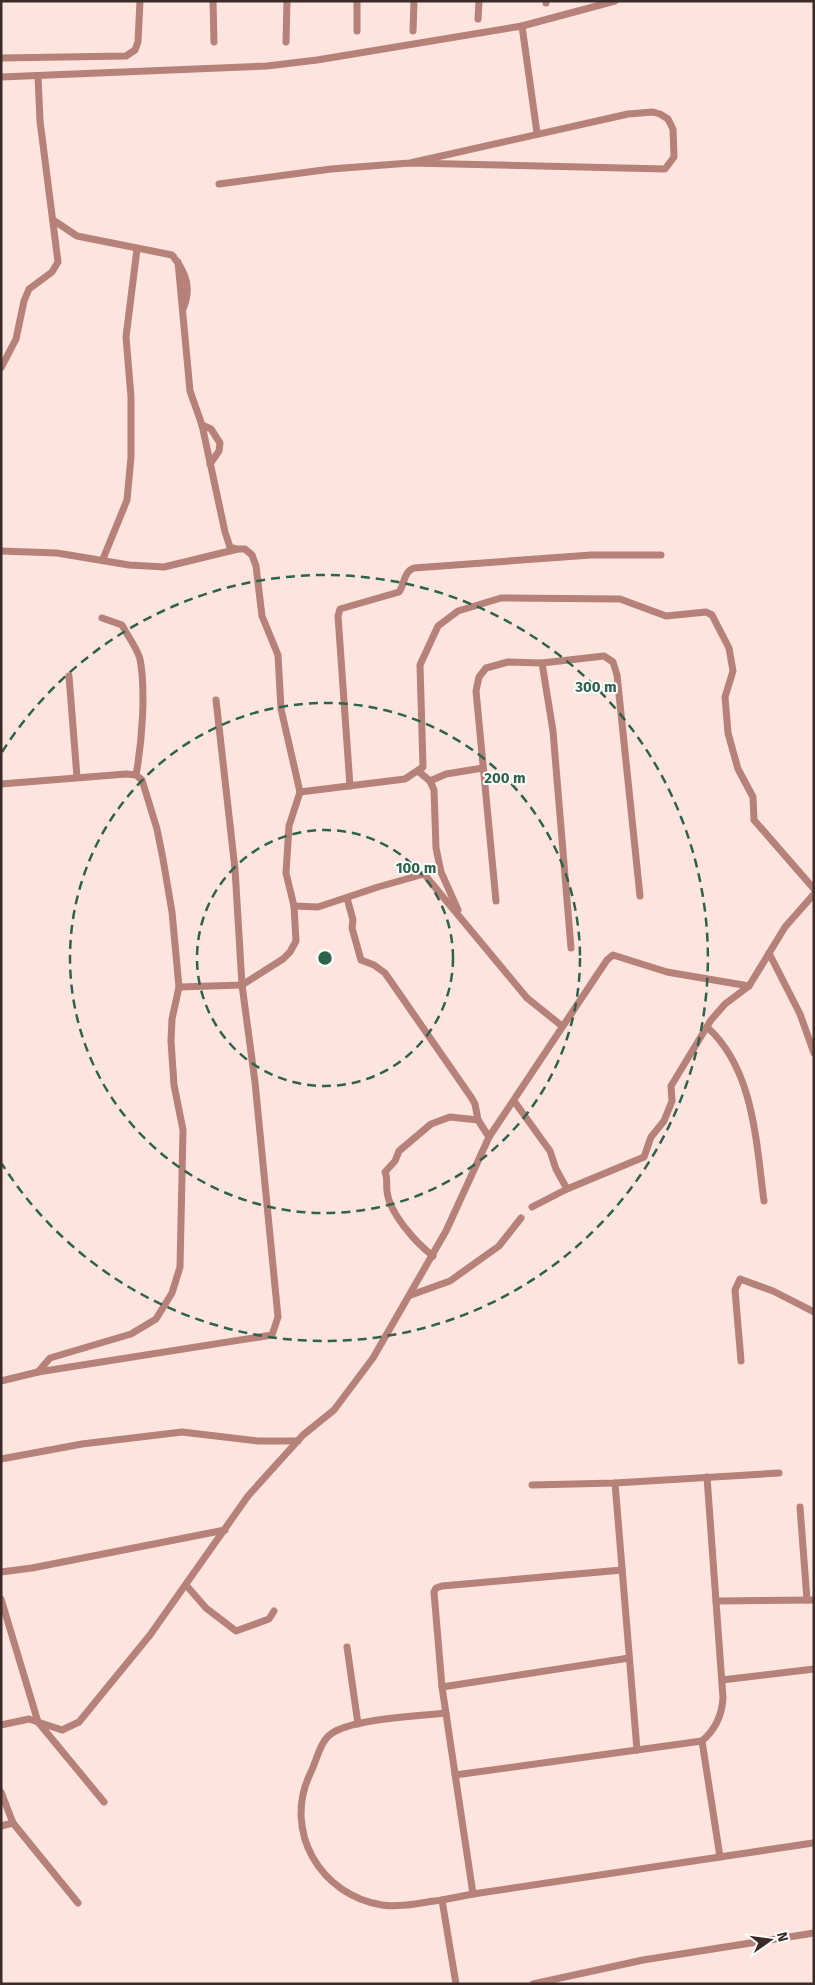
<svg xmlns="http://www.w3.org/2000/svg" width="815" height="1985" font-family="'Fira Sans',sans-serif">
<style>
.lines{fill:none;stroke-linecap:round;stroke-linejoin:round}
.street{stroke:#b68178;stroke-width:7}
.ring{fill:none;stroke:#2d634a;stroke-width:2.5;stroke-dasharray:9 6}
.centre{fill:#2d634a;stroke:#fff;stroke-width:2.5}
.ring-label{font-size:15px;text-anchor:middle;font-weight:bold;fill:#2d634a;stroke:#fff;stroke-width:4;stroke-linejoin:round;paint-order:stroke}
</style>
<rect width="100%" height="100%" fill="#fde4df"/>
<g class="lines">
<g class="street">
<polyline points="213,1 214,42"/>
<polyline points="357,1 357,31"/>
<polyline points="546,1 546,3"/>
<polyline points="478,19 479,1"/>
<polyline points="522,26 537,133"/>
<polyline points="413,31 414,1"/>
<polyline points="286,42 287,1"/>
<polyline points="1,58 126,56 135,50 138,42 140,1"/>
<polyline points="1,77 267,66 317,60 522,26 615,1"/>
<polyline points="219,184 331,169 410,163 665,169 674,157 673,129 668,119 660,114 653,112 628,114 410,163"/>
<path d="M53,220L77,236L172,255C186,272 192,288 183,309"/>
<polyline points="178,262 190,391 202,425 225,532 230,547 237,549"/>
<polyline points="1,368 16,339 24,301 29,289 52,272 58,262 40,121 38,76"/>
<polyline points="202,425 211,429 220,443 219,451 210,464"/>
<polyline points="1,551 57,553 129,565 164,567 238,549 245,549 252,555 256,566 262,616 278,655 281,709 300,792 289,826 286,873 294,906 296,941 290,952 283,959 242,985 179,987"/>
<polyline points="103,559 127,500 131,457 131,397 126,337 137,249"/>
<path d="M102,618L122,625C127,635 137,648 140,659C146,691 142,742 136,775"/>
<polyline points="542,663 553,731 571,948"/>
<polyline points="69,676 77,777"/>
<polyline points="418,771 430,781 434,790 436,848 441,872 458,910"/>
<polyline points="430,781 446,774 483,768"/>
<polyline points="1,784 126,774 136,775 142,780 157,829 163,859 172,912 179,987 172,1019 171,1041 174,1085 183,1130 180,1267 172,1293 156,1319 131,1334 50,1358 38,1372"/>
<path d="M350,786L338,616L340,609L399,592C405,584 403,572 414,568L591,555H661"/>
<polyline points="300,792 405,779 423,767 420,665 438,626 458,611 501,598 620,599 666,616 706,612 712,615 729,648 733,671 725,697 728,733 738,769 753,797 754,820 814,889"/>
<polyline points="347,898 353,920 352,928 361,960 374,965 385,973 471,1097 475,1104 478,1120 489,1137"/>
<polyline points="496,901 476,691 479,677 486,668 508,662 542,663 604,656 613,662 617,675 640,896"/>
<polyline points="294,906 318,907 378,887 424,874 527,998 562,1026"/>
<polyline points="769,953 800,1014 814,1053"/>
<path d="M707,1027C754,1069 756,1142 764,1201"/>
<polyline points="514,1101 550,1151 556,1169 567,1189"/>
<polyline points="532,1207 567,1189 644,1157 651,1137 664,1121 672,1101 671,1086 711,1020 725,1004 749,986 785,927 814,894"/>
<path d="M433,1256C416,1243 389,1213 387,1191C386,1184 388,1179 385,1172L395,1161L399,1151L431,1124L450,1117L478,1120"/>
<polyline points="411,1295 450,1281 499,1246 521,1218"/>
<polyline points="741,1361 735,1290 740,1279 773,1291 814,1312"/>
<polyline points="1,1381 38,1372 272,1335 278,1317 255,1082 242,985 235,869 216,700"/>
<polyline points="1,1459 82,1444 182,1432 258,1441 298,1441"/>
<polyline points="615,1483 637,1750"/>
<polyline points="532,1485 615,1483 779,1473"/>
<polyline points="800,1507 807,1600"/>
<polyline points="1,1572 32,1568 225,1530"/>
<polyline points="186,1585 206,1608 236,1631 269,1619 274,1611"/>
<polyline points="1,1599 38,1722 104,1802"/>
<polyline points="716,1601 814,1600"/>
<polyline points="347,1647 358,1724"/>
<polyline points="722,1680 814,1669"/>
<polyline points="442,1687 629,1658"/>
<polyline points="1,1725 29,1719 62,1730 79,1722 150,1635 248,1496 303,1435 334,1410 373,1358 446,1231 489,1137 607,960 613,955 667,972 749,986"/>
<polyline points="702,1741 720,1857"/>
<path d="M455,1775L702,1741C715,1730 722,1714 723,1698L707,1477"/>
<polyline points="1,1792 13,1823 78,1903"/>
<polyline points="1,1826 13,1823"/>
<polyline points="473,1894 813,1843"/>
<path d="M442,1900C423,1902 401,1908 382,1905C320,1895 283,1831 310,1774C316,1763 320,1741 331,1734C350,1719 419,1716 446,1713"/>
<polyline points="456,1984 442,1900 473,1894 442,1687 434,1592 436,1588 442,1586 622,1570"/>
<polyline points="533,1984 643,1960 814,1933"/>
</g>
</g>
<g class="ring">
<circle cx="325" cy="958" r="128"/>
<circle cx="325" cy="958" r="255"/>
<path d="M2 752A383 383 0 1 1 2 1164"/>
</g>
<circle cx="325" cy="958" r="8" class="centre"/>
<g class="ring-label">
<text x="596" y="692">300 m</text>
<text x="505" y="783">200 m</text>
<text x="416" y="873">100 m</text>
</g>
<rect width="815" height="1985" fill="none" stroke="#3a2b28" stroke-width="5"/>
<g transform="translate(770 1940) rotate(76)" stroke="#ffffff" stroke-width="4" paint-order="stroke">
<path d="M0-4L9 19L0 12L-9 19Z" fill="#3a2b28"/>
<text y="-8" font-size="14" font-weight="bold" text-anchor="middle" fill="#3a2b28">N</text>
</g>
</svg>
